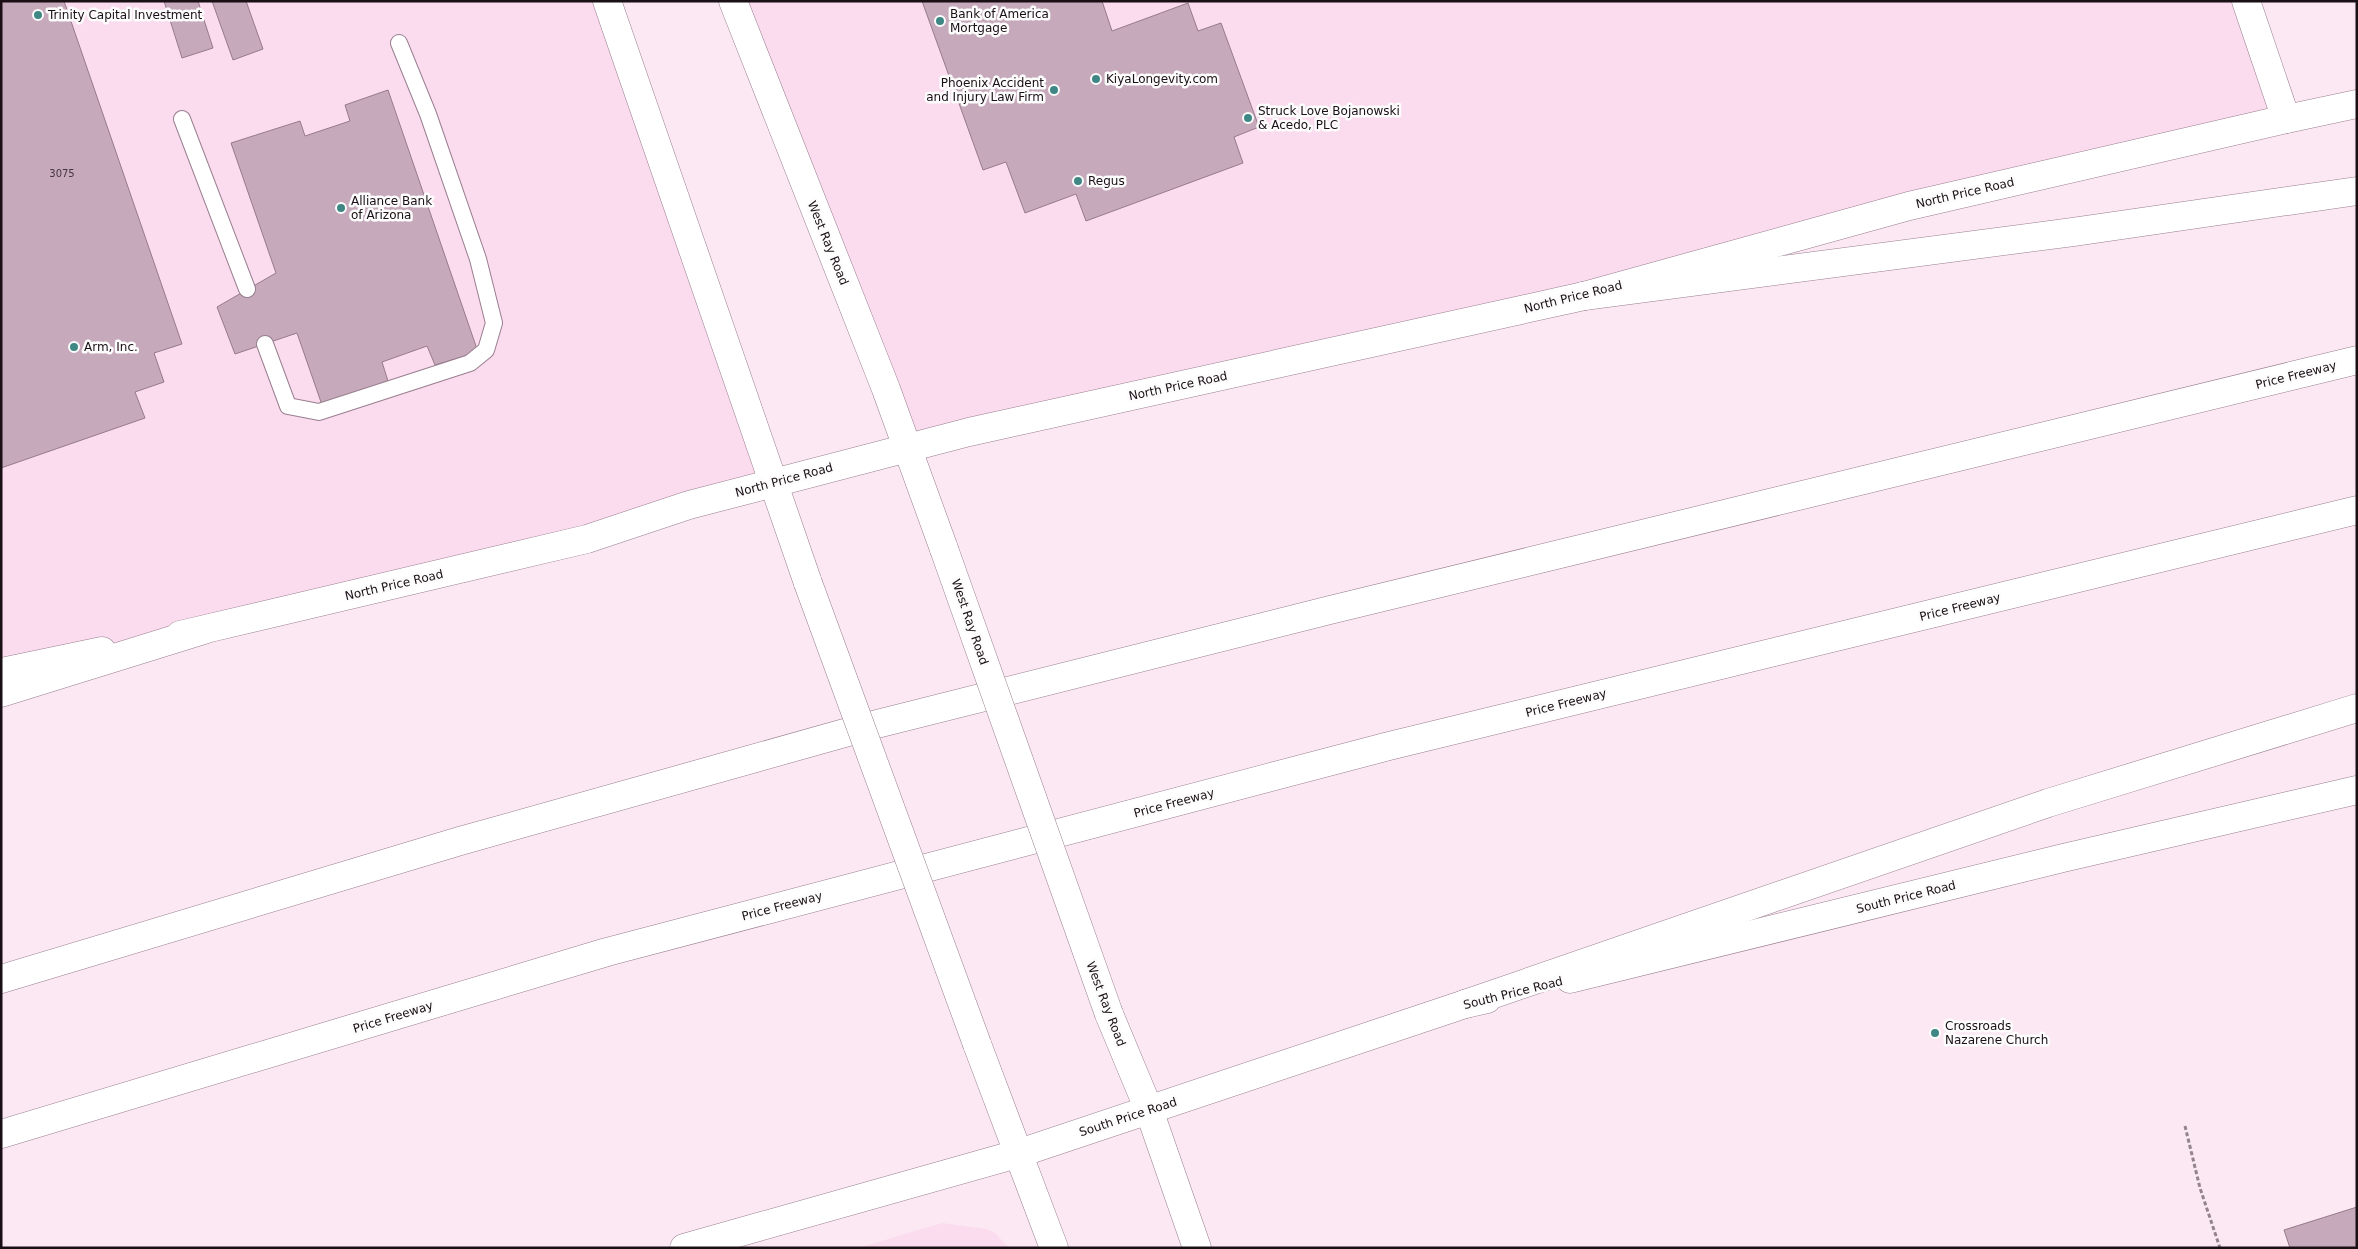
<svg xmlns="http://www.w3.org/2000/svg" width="2358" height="1249" font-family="'DejaVu Sans',sans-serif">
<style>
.built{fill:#fadcee}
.building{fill:#c6a9bb;stroke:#967b8b}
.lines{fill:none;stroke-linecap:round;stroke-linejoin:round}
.lane-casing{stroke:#997e8f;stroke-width:18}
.secondary-casing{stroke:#997e8f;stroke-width:29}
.primary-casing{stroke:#997e8f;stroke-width:29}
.highway-casing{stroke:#997e8f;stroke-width:29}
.path{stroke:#92838c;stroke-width:3;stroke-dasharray:4 2.5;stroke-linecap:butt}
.lane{stroke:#fff;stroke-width:16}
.secondary{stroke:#fff;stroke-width:28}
.primary{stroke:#fff;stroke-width:28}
.highway{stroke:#fff;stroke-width:28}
.primary-bridge-casing{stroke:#997e8f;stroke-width:29;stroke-linecap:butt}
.primary-bridge{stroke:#fff;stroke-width:28}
.poi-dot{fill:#3f8785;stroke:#fcfcfc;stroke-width:2}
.labels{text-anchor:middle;stroke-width:5;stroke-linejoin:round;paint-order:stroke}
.number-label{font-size:10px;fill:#44363e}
.poi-label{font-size:12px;fill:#190f15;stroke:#fcfcfc;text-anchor:start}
.street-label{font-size:12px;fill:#190f15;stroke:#fcfcfc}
</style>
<rect width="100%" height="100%" fill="#fbe8f3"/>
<g class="built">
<polygon points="1,1 603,1 773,483 1,672"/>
<polygon points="733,1 2246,1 2286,119 908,448"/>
<polygon points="942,1223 986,1229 995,1233 1009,1248 858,1248"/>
</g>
<g class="building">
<polygon points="1,1 64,1 182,344 154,353 164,382 135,392 145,418 1,468"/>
<polygon points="164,1 198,1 213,48 182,58"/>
<polygon points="212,1 246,1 263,49 233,60"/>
<polygon points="922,1 1102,1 1112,31 1188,3 1198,31 1221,23 1259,127 1234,137 1243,163 1086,221 1076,194 1025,213 1006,162 983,170"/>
<polygon points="388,90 478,352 435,365 427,346 382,362 388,381 322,405 297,333 235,354 217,307 276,273 231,143 300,121 305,136 350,121 345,105"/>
<polygon points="2357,1207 2357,1248 2290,1248 2284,1230"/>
</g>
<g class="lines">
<g class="lane-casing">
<g id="lane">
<polyline points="182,119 247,289"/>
<polyline points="265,344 288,406 319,412 470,363 486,350 494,323 478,259 428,114 399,43"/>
</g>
</g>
<g class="secondary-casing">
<g id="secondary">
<polyline points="2246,1 2286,119"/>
<polyline points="180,635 587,539 689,505 969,432 1584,296 1909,206 2286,119 2357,104"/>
<polyline points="1,672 102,651"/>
<polyline points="1570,979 2063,858 2357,790"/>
<polyline points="684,1248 1017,1154 1465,1004 1487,999"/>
</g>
</g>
<g class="primary-casing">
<g id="primary">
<polyline points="607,1 808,583"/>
<polyline points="733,1 886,389 944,549"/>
<polyline points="1109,1014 1149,1110 1197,1248"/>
<polyline points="977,1044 1054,1248"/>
</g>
</g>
<g class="highway-casing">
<g id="highway">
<polyline points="1584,296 2073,232 2357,191"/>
<polyline points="1,693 204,630"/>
<polyline points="1,979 460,841 873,725 1330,610 2357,360"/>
<polyline points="1465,1004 2048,803 2357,708"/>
<polyline points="1,1134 607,952 1389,746 2357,510"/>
</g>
</g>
<polyline class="path" points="2185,1126 2200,1188 2220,1248"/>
<use href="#lane" class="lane"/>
<use href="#secondary" class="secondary"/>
<use href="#primary" class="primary"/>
<use href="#highway" class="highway"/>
<g class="primary-bridge-casing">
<g id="primary-bridge">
<polyline points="944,549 1109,1014"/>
<polyline points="808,583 977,1044"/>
</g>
</g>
<use href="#primary-bridge" class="primary-bridge"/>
</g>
<g class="poi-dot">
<circle cx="38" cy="15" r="5"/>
<circle cx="940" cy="21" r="5"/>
<circle cx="1096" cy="79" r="5"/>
<circle cx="1054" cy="90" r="5"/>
<circle cx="1248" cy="118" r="5"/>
<circle cx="1078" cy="181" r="5"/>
<circle cx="341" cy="208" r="5"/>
<circle cx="74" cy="347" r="5"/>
<circle cx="1935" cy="1033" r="5"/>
</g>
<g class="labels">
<g class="number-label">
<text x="62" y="177">3075</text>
</g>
<g class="poi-label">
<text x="950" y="18">Bank of America<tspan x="950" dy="14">Mortgage</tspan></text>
<text x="48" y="19">Trinity Capital Investment</text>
<text x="1106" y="83">KiyaLongevity.com</text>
<text x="1044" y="87" text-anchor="end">Phoenix Accident<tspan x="1044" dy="14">and Injury Law Firm</tspan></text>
<text x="1258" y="115">Struck Love Bojanowski<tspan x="1258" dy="14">&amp; Acedo, PLC</tspan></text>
<text x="1088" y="185">Regus</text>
<text x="351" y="205">Alliance Bank<tspan x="351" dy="14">of Arizona</tspan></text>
<text x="84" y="351">Arm, Inc.</text>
<text x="1945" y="1030">Crossroads<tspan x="1945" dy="14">Nazarene Church</tspan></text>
</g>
<g class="street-label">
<text transform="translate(1965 193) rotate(-13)" y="4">North Price Road</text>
<text transform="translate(828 243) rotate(68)" y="4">West Ray Road</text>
<text transform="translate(1573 297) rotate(-14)" y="4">North Price Road</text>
<text transform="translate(2296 375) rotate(-14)" y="4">Price Freeway</text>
<text transform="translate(1178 386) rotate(-12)" y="4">North Price Road</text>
<text transform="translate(784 480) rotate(-15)" y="4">North Price Road</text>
<text transform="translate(394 585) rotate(-13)" y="4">North Price Road</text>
<text transform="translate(1960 607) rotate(-14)" y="4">Price Freeway</text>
<text transform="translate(970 622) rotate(71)" y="4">West Ray Road</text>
<text transform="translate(1566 703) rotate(-14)" y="4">Price Freeway</text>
<text transform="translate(1174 803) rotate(-15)" y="4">Price Freeway</text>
<text transform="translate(1906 897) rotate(-14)" y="4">South Price Road</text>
<text transform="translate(782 906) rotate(-15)" y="4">Price Freeway</text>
<text transform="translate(1513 993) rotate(-14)" y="4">South Price Road</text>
<text transform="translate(1106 1004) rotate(69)" y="4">West Ray Road</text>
<text transform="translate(393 1017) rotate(-17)" y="4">Price Freeway</text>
<text transform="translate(1128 1117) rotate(-18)" y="4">South Price Road</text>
</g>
</g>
<rect width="2358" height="1249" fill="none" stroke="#190f15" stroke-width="5"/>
</svg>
